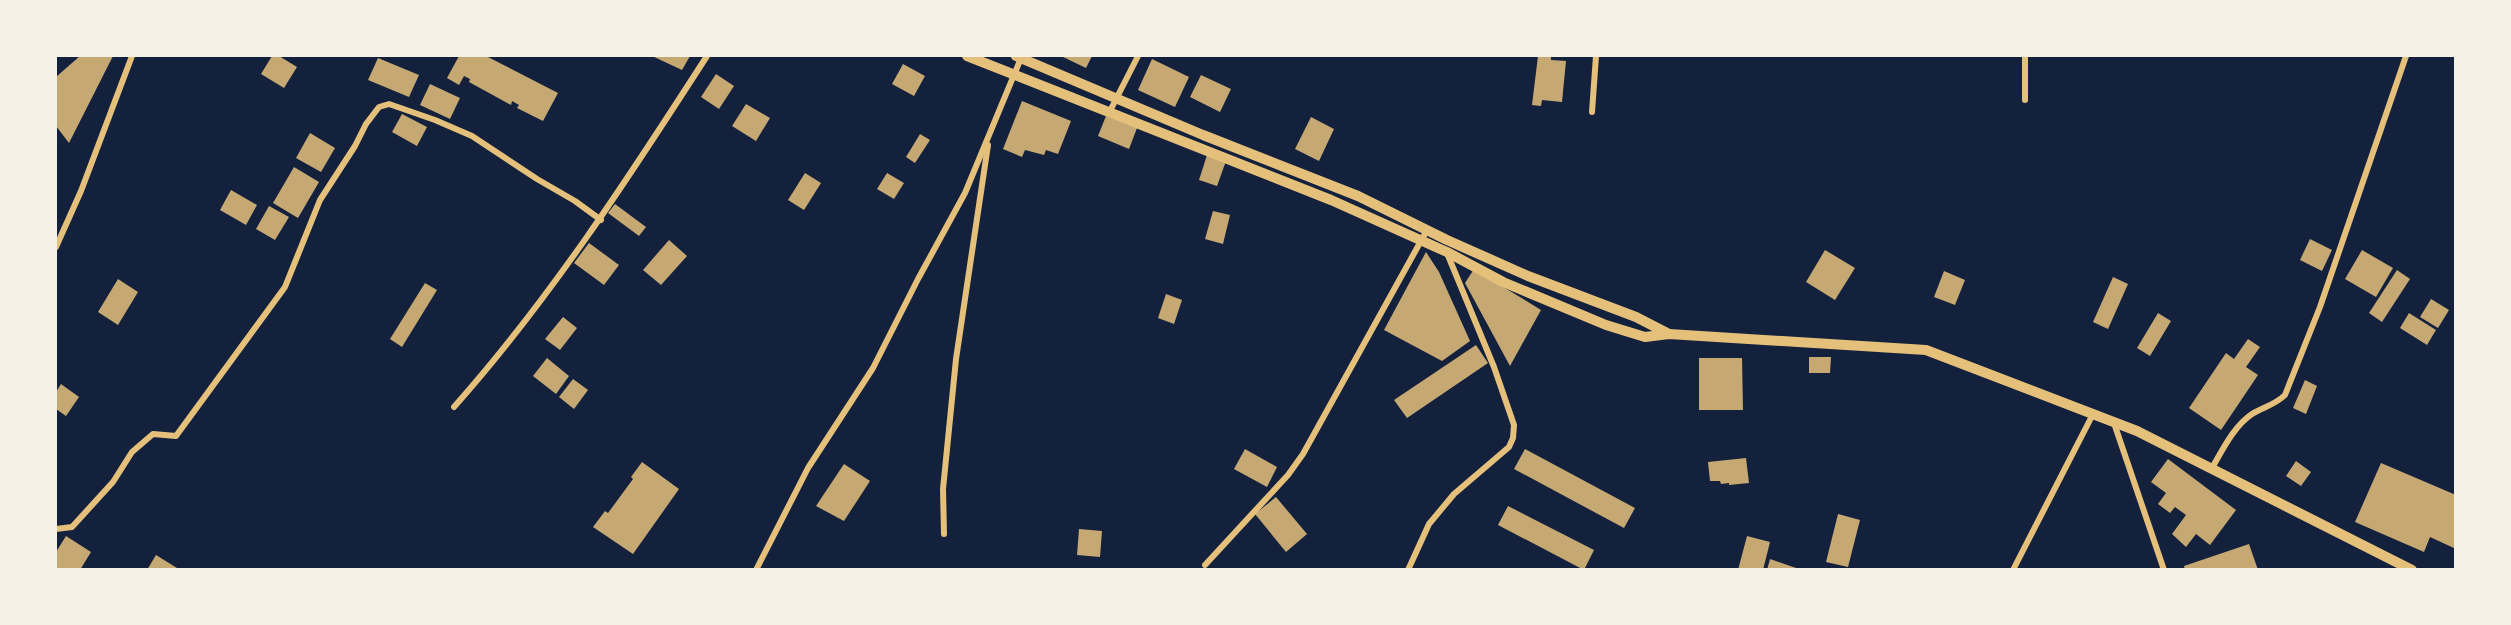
<svg xmlns="http://www.w3.org/2000/svg" width="2511" height="625" font-family="'Space Grotesk',sans-serif">
<style>
.building{fill:#c6a872}
.lines{fill:none;stroke-linecap:round;stroke-linejoin:round}
.minor{stroke:#e5c07b;stroke-width:6}
.tertiary{stroke:#e5c07b;stroke-width:10}
</style>
<rect width="100%" height="100%" fill="#14213d"/>
<g class="building">
<polygon points="80,56 113,56 69,143 56,126 56,77"/>
<polygon points="272,56 279,56 297,67 284,88 261,74"/>
<polygon points="459,56 486,56 558,93 543,121 517,108 519,105 512,101 511,105 469,82 470,79 464,76 459,85 447,78"/>
<polygon points="652,56 690,56 682,70"/>
<polygon points="1061,56 1092,56 1086,68"/>
<polygon points="1538,56 1551,56 1551,60 1566,61 1562,102 1542,100 1541,106 1532,105"/>
<polygon points="378,58 419,75 409,97 368,80"/>
<polygon points="1152,59 1189,77 1175,107 1138,90"/>
<polygon points="903,64 925,76 914,96 892,84"/>
<polygon points="716,74 734,86 719,109 701,97"/>
<polygon points="1201,75 1231,89 1220,112 1190,97"/>
<polygon points="430,84 460,98 450,119 420,105"/>
<polygon points="1022,101 1071,121 1058,154 1046,150 1044,155 1025,150 1022,157 1003,149"/>
<polygon points="746,104 770,118 756,141 732,126"/>
<polygon points="402,114 427,127 417,146 392,132"/>
<polygon points="1106,116 1137,128 1129,149 1098,136"/>
<polygon points="1311,117 1334,129 1319,161 1295,149"/>
<polygon points="310,133 335,148 321,172 296,158"/>
<polygon points="920,134 930,140 915,163 906,157"/>
<polygon points="1207,155 1226,161 1217,186 1199,180"/>
<polygon points="294,167 319,182 298,218 273,203"/>
<polygon points="805,173 821,183 804,210 788,200"/>
<polygon points="887,173 904,183 894,199 877,189"/>
<polygon points="231,190 257,205 246,225 220,210"/>
<polygon points="615,204 646,227 639,236 608,213"/>
<polygon points="269,206 289,217 275,240 256,229"/>
<polygon points="1213,211 1230,215 1223,244 1205,239"/>
<polygon points="2310,239 2332,250 2322,271 2300,260"/>
<polygon points="669,240 687,256 661,285 643,270"/>
<polygon points="589,243 619,265 604,285 574,263"/>
<polygon points="1825,250 1855,268 1835,300 1806,282"/>
<polygon points="2362,250 2393,268 2376,297 2345,279"/>
<polygon points="1426,252 1439,272 1470,341 1442,361 1384,330"/>
<polygon points="1474,269 1541,310 1510,366 1465,283"/>
<polygon points="2397,270 2410,279 2382,322 2369,313"/>
<polygon points="1944,271 1965,280 1955,305 1934,297"/>
<polygon points="2113,277 2128,284 2108,329 2093,322"/>
<polygon points="118,279 138,292 118,325 98,312"/>
<polygon points="425,283 437,290 402,347 390,339"/>
<polygon points="1166,294 1182,300 1174,324 1158,318"/>
<polygon points="2431,299 2449,310 2438,328 2420,317"/>
<polygon points="2158,313 2171,321 2150,356 2137,348"/>
<polygon points="2409,313 2436,330 2427,345 2400,328"/>
<polygon points="563,317 577,328 560,350 545,339"/>
<polygon points="2248,339 2260,347 2246,367 2258,375 2221,430 2189,408 2226,353 2234,359"/>
<polygon points="1476,345 1488,363 1407,418 1394,400"/>
<polygon points="1809,357 1831,357 1830,373 1809,373"/>
<polygon points="547,358 569,376 556,394 533,376"/>
<polygon points="1699,358 1742,358 1743,410 1699,410"/>
<polygon points="573,379 588,390 574,409 559,397"/>
<polygon points="2305,380 2317,386 2306,414 2293,408"/>
<polygon points="61,384 79,397 66,416 56,409 56,392"/>
<polygon points="1245,449 1277,467 1267,487 1234,469"/>
<polygon points="1525,449 1635,508 1624,528 1514,469"/>
<polygon points="1746,458 1749,483 1729,485 1729,483 1721,484 1720,481 1710,481 1708,462"/>
<polygon points="2168,459 2236,510 2210,545 2196,534 2186,547 2172,534 2186,515 2175,507 2170,513 2158,504 2166,493 2151,482"/>
<polygon points="2296,461 2311,472 2301,486 2286,476"/>
<polygon points="642,462 679,489 633,554 593,527 605,511 608,513 633,479 631,477"/>
<polygon points="2381,463 2456,495 2456,549 2430,537 2424,552 2355,522"/>
<polygon points="844,464 870,481 844,521 816,506"/>
<polygon points="1276,497 1307,534 1286,552 1255,514"/>
<polygon points="1508,506 1594,550 1584,570 1498,525"/>
<polygon points="1838,514 1860,520 1848,567 1826,562"/>
<polygon points="1079,529 1102,531 1100,557 1077,555"/>
<polygon points="66,536 91,552 80,570 56,570 56,552"/>
<polygon points="1747,536 1770,542 1763,570 1738,570"/>
<polygon points="2249,544 2258,570 2185,570 2184,566"/>
<polygon points="156,555 177,568 176,570 147,570"/>
<polygon points="1770,559 1799,569 1799,570 1767,570"/>
</g>
<g class="lines">
<g class="minor">
<polyline points="2025,100 2025,56"/>
<polyline points="1592,112 1596,56"/>
<polyline points="1109,113 1138,56"/>
<polyline points="56,247 81,191 132,56"/>
<path d="M454,407C550,299 629,177 707,56"/>
<polyline points="2114,423 2164,570"/>
<path d="M2212,468C2223,449 2234,426 2252,414C2263,407 2275,405 2285,395L2320,307L2406,56"/>
<polyline points="56,529 72,527 113,482 132,452 153,434 176,436 285,287 320,200 355,146 366,124 379,107 389,104 435,120 472,136 537,179 575,201 601,220"/>
<polyline points="944,534 943,489 956,359 988,145"/>
<polyline points="1205,565 1288,475 1303,454 1427,230"/>
<polyline points="756,570 808,468 873,368 918,279 965,193 1021,58"/>
<polyline points="1408,570 1429,524 1454,494 1509,447 1513,438 1514,425 1494,367 1447,253"/>
<polyline points="2013,570 2093,414"/>
</g>
<g class="tertiary">
<polyline points="967,56 1331,200 1447,252 1503,282 1606,325 1645,337 1669,334 1926,350 2137,431 2412,570"/>
<polyline points="1016,56 1203,135 1358,196 1447,240 1528,276 1636,317 1669,334"/>
</g>
</g>
<rect width="2511" height="625" fill="none" stroke="#f6f1e7" stroke-width="114"/>
</svg>
